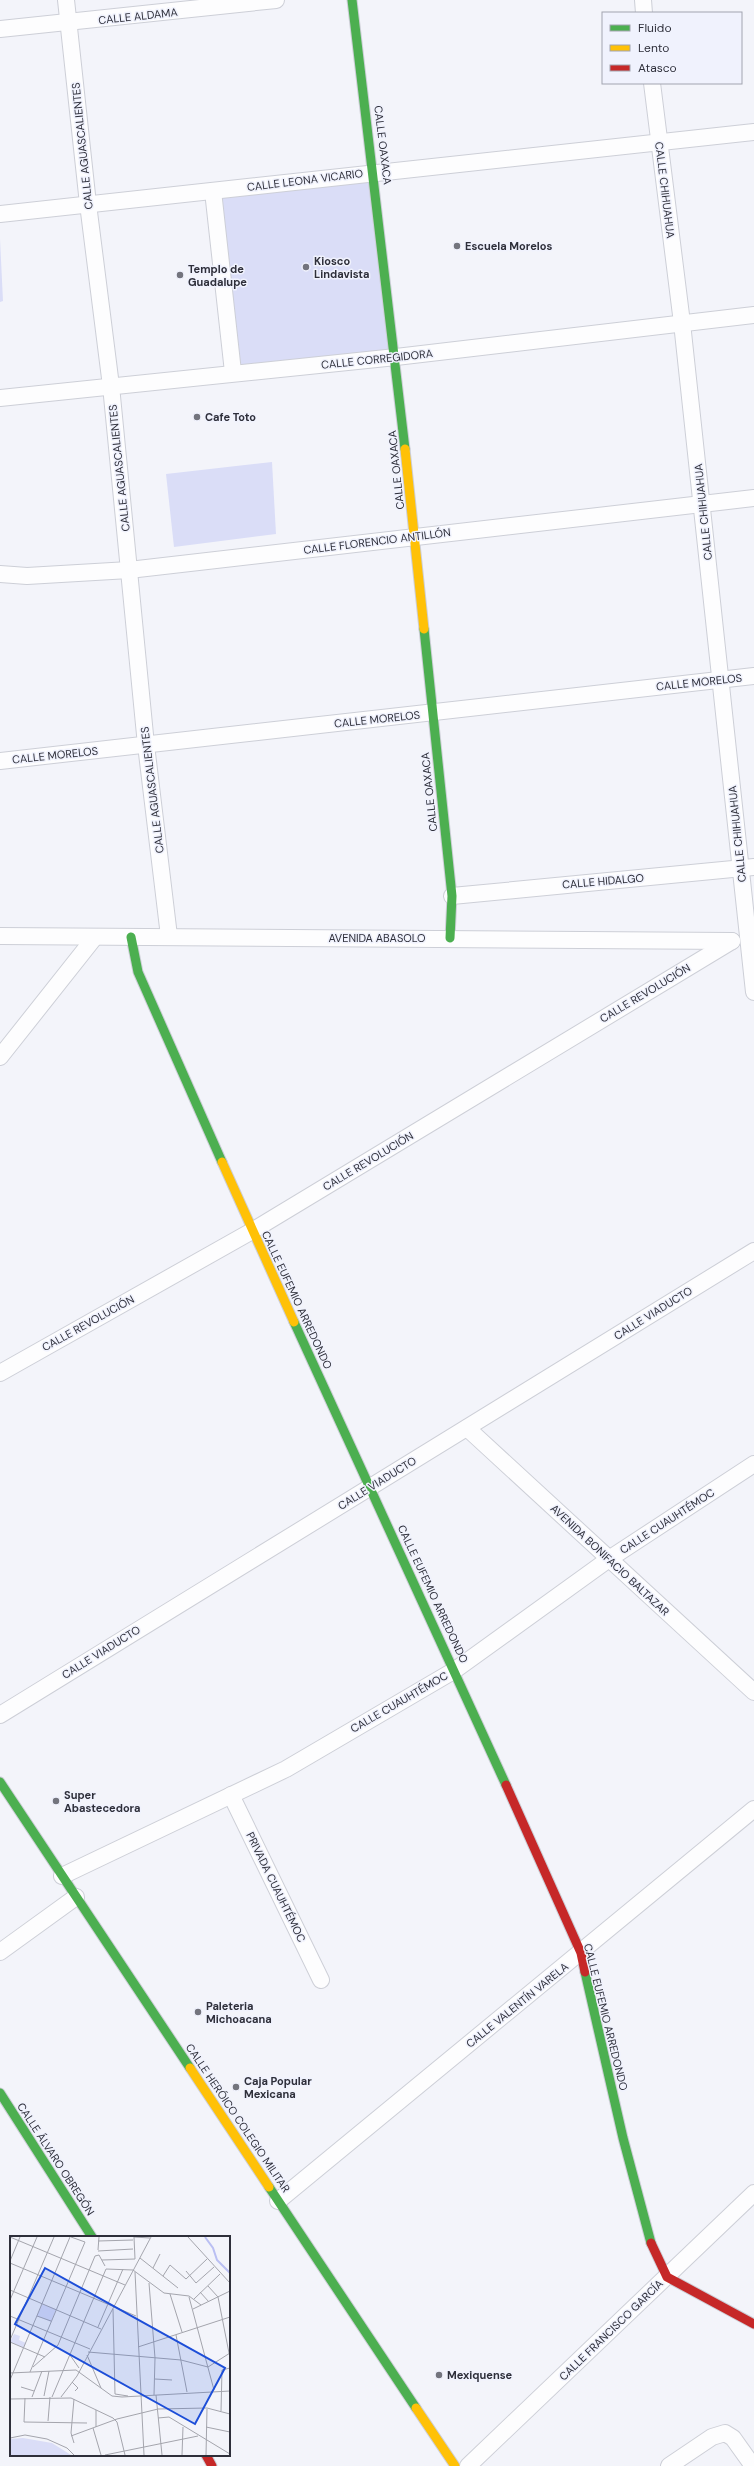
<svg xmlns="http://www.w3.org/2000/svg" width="754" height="2466" font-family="'DM Sans',sans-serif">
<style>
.green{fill:#daddf7}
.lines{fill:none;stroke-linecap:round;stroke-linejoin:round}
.street-casing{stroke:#cdcfd7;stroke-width:18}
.fast-casing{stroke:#cdcfd7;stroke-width:11}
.slow-casing{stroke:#cdcfd7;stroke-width:11}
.jam-casing{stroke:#cdcfd7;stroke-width:11}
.street{stroke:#fdfdfe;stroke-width:16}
.fast{stroke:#4caf50;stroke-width:9}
.slow{stroke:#ffc107;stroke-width:9}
.jam{stroke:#c62828;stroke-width:9}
.poi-dot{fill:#73747d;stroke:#f0f2fd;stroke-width:1.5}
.labels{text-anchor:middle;stroke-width:3;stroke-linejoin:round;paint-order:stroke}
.street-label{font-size:11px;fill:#2e2f3a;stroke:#f0f2fd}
.poi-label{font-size:11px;font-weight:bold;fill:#2e2f3a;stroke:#f0f2fd;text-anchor:start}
.inset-river{fill:none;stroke:#babff3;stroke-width:2}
.inset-road{fill:none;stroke:#a4a5ad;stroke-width:1}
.view{fill:#1d4ed8;fill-opacity:0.15;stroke:#1d4ed8;stroke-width:2}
.inset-edge{fill:none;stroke:#2e2f3a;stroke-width:2}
</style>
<rect width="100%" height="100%" fill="#f3f4fa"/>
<g class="green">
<polygon points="370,174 392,355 233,372 213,191"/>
<polygon points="0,239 3,301 0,302"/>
<polygon points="272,462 276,534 174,547 166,474"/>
</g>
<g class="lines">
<g class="street-casing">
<g id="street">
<polyline points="66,0 88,204 111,386 146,745 169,936"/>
<polyline points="643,0 644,13"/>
<polyline points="0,29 276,0"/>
<polyline points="652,83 682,323 754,992"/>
<polyline points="213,191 233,372"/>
<polyline points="0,214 754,132"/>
<polyline points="0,398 396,357 754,315"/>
<polyline points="0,574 27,576 129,570 754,498"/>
<polyline points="0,761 754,676"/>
<polyline points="452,896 754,867"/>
<polyline points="0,936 732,941"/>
<polyline points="0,1057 95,937"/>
<polyline points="0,1373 252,1231 732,941"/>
<polyline points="467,1428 754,1692"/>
<polyline points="0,1715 754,1251"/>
<polyline points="231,1795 321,1980"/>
<polyline points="62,1876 286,1769 455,1670 609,1559 754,1464"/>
<polyline points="0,1952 76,1897"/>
<polyline points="278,2201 754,1809"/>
<polyline points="468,2466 754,2193"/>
<polyline points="669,2466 712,2437 725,2433 733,2438 753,2466"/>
</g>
</g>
<g class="fast-casing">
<g id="fast">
<polyline points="352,0 405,449"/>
<polyline points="424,629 452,896 450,938"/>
<polyline points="131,937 138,972 222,1162"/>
<polyline points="294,1322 506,1785"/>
<polyline points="0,1782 190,2068"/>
<polyline points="585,1972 623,2138 651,2243"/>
<polyline points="0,2093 92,2237"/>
<polyline points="269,2187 416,2408"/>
</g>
</g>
<g class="slow-casing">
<g id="slow">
<polyline points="405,449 424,629"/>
<polyline points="222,1162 294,1322"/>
<polyline points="190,2068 269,2187"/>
<polyline points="416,2408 455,2466"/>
</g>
</g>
<g class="jam-casing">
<g id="jam">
<polyline points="506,1785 581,1953 585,1972"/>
<polyline points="651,2243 667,2277 754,2324"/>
<polyline points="206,2455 212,2466"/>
</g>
</g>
<use href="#street" class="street"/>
<use href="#fast" class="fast"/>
<use href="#slow" class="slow"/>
<use href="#jam" class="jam"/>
</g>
<g class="poi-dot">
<circle cx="457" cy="246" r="4"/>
<circle cx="306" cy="267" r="4"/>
<circle cx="180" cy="275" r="4"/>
<circle cx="197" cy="417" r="4"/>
<circle cx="56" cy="1801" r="4"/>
<circle cx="198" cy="2012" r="4"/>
<circle cx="236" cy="2087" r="4"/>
<circle cx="439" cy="2375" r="4"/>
</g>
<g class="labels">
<g class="street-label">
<text transform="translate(138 16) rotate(-6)" y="4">CALLE ALDAMA</text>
<text transform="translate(383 145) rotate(83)" y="4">CALLE OAXACA</text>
<text transform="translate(82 146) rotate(-96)" y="4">CALLE AGUASCALIENTES</text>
<text transform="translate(305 180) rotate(-7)" y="4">CALLE LEONA VICARIO</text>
<text transform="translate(665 190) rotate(83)" y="4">CALLE CHIHUAHUA</text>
<text transform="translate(377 359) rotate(-6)" y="4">CALLE CORREGIDORA</text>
<text transform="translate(119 468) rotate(-96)" y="4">CALLE AGUASCALIENTES</text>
<text transform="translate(396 470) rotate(-96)" y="4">CALLE OAXACA</text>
<text transform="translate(703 512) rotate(-96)" y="4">CALLE CHIHUAHUA</text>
<text transform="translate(377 541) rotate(-7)" y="4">CALLE FLORENCIO ANTILLÓN</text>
<text transform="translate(699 682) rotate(-6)" y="4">CALLE MORELOS</text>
<text transform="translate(377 719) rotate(-6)" y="4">CALLE MORELOS</text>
<text transform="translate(55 755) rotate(-6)" y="4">CALLE MORELOS</text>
<text transform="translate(152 790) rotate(-97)" y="4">CALLE AGUASCALIENTES</text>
<text transform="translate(429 792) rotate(-96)" y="4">CALLE OAXACA</text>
<text transform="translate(737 834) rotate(-96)" y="4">CALLE CHIHUAHUA</text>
<text transform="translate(603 881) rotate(-5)" y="4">CALLE HIDALGO</text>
<text x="377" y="942">AVENIDA ABASOLO</text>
<text transform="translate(645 993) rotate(-31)" y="4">CALLE REVOLUCIÓN</text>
<text transform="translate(368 1161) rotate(-31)" y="4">CALLE REVOLUCIÓN</text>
<text transform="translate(297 1300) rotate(65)" y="4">CALLE EUFEMIO ARREDONDO</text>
<text transform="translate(653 1313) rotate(-32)" y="4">CALLE VIADUCTO</text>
<text transform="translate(88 1323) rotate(-29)" y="4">CALLE REVOLUCIÓN</text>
<text transform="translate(377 1483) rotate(-32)" y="4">CALLE VIADUCTO</text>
<text transform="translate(667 1521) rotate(-33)" y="4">CALLE CUAUHTÉMOC</text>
<text transform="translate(610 1560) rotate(43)" y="4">AVENIDA BONIFACIO BALTAZAR</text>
<text transform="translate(433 1594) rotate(65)" y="4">CALLE EUFEMIO ARREDONDO</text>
<text transform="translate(101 1652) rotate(-32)" y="4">CALLE VIADUCTO</text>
<text transform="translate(399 1702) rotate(-30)" y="4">CALLE CUAUHTÉMOC</text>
<text transform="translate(276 1887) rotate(64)" y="4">PRIVADA CUAUHTÉMOC</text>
<text transform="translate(517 2005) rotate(-39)" y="4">CALLE VALENTÍN VARELA</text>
<text transform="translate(606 2017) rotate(76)" y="4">CALLE EUFEMIO ARREDONDO</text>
<text transform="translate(238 2118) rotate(56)" y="4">CALLE HERÓICO COLEGIO MILITAR</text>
<text transform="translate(56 2159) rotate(57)" y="4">CALLE ÁLVARO OBREGÓN</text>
<text transform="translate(611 2330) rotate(-44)" y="4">CALLE FRANCISCO GARCÍA</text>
</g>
<g class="poi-label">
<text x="465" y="250">Escuela Morelos</text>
<text x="314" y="265">Kiosco<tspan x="314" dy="13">Lindavista</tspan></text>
<text x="188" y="273">Templo de<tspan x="188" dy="13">Guadalupe</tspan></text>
<text x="205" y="421">Cafe Toto</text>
<text x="64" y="1799">Super<tspan x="64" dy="13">Abastecedora</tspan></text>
<text x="206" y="2010">Paleteria<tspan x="206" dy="13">Michoacana</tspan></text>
<text x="244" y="2085">Caja Popular<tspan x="244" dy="13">Mexicana</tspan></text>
<text x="447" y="2379">Mexiquense</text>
</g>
</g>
<g transform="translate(10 2236)">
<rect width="220" height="220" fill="#f3f4fa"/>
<path d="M32,68L46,73L41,86L27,80ZM4,98L10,100L9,104L16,107L14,112L0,106ZM13,202L42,207L61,219H0V203Z" fill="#daddf7"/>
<path class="inset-river" d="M195,1L203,12L207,24L220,37"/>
<path class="inset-road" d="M0,1L115,49M124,1L140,2M178,1L220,47M88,5L123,4M88,14L89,1M88,15L123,13M89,19L95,30M130,22L168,52M92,24L125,23L124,1M0,25L10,1M0,27L126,80M143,32L150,18M176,35L186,47L204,31M125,36L134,219M153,40L160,29L176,43L197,23M139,47L145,122L144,159M198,50L208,61L220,122M0,54L91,93M190,56L199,66M160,58L172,96M179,61L204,154M184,63L210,38M0,64L27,1M103,73L105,158L118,160M183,73L220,55M0,80L80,113M27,80L41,85M88,91L113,33M166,99L177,156M0,104L44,1M0,106L35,121M128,111L220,81M78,116L171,124L198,131L220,117M60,119L69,132M77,119L91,152M23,131L48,109L85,20L89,19M20,136L75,6L61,1M0,137L66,134L102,160L112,161L220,155M145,143L162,144M0,144L60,1M62,146L68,152L65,155M11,151L24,155M146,159L152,219M34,160L39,135M22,161L32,135M42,161L96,33L123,34L154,57L179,60L191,69M51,161L67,140L141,1M15,162L14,186L77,187M0,163L61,162L103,182L107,186L115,219M86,174V191M211,175L212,134L220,132M148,182L159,181L220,218M38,185L40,161M196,191L220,196M83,192L91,219M61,200L107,183L148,173L197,172L220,178M0,202L15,199L37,203L57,212L64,219M64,207L61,197L64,163M95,219L188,200M172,219L173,191M196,219L197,173"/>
<path class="view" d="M35,32L215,132L185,188L5,88Z"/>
<rect width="220" height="220" class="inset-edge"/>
</g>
<rect x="602" y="12" width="140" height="72" fill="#f0f2fd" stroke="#a2a4af"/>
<rect x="610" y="25" width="20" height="6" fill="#4caf50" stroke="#a2a4af"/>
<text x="638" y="32" font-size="12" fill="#2e2f3a">Fluido</text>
<rect x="610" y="45" width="20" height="6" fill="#ffc107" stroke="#a2a4af"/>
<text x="638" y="52" font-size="12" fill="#2e2f3a">Lento</text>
<rect x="610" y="65" width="20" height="6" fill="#c62828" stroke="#a2a4af"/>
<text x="638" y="72" font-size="12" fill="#2e2f3a">Atasco</text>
</svg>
